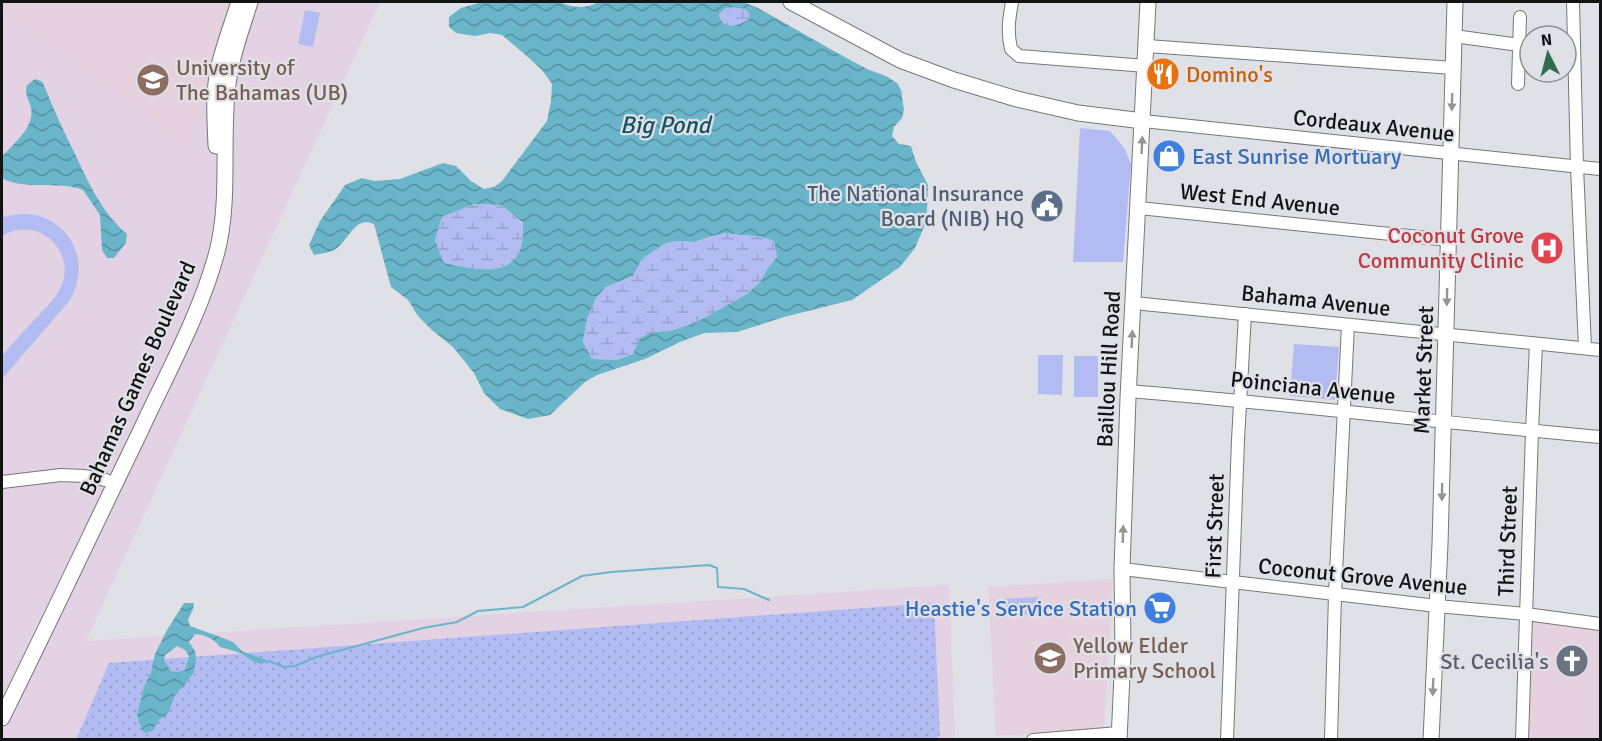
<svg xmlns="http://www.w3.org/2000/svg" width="1602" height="741" font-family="Signika,sans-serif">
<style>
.commercial{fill:#e2d2e4}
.education{fill:#e6d1de}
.grass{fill:url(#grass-dots)}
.wetland{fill:url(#wetland-marsh)}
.green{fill:#b2bcf2}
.water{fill:url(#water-waves);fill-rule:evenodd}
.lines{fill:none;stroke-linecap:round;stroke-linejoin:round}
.stream{stroke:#6ab5ca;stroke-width:2}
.minor-casing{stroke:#76777b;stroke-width:14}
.major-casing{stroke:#76777b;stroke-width:17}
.minor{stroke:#fff;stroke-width:12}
.major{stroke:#fff;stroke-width:15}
.oneway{fill:#949595}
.labels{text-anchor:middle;stroke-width:4.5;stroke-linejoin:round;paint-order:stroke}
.education-label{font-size:22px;fill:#785e54;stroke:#e0e1e6;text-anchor:start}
.food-label{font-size:22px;fill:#c56008;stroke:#e0e1e6;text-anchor:start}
.street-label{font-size:22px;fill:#121314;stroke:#e0e1e6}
.shop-label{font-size:22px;fill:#366cbe;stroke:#e0e1e6;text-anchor:start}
.service-label{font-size:22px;fill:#4e5e75;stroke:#e0e1e6;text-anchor:end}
.health-label{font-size:22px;fill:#be3a42;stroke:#e0e1e6;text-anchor:end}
.worship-label{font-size:22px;fill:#5b616d;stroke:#e0e1e6;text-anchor:end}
.water-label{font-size:24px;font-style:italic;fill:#135363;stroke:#e0e1e6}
</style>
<defs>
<pattern id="grass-dots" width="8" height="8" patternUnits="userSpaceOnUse" patternTransform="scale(1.5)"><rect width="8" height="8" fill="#b2bcf2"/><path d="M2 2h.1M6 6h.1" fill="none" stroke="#98a1cf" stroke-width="1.8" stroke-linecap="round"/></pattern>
<pattern id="wetland-marsh" width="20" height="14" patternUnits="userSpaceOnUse" patternTransform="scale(1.5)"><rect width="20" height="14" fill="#b2bcf2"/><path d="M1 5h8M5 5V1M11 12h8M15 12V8" fill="none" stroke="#98a1cf"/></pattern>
<pattern id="water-waves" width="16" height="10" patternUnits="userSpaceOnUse" patternTransform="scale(1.5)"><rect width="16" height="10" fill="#6ab5ca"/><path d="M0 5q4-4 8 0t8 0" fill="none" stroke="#5692a3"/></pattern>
</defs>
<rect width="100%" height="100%" fill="#e0e1e6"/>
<polygon class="commercial" points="2,2 380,2 86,641 949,585 955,739 2,739"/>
<g class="education">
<polygon points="12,2 233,2 188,147 6,14"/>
<polygon points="1113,579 1104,729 996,736 988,587"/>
<polygon points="1532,620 1600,629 1599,739 1527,740"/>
</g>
<polygon class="grass" points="934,603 940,735 936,739 76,740 109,663"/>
<g class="wetland">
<path d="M730,7L745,9L749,13V19C739,26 722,31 719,14L724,9Z"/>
<path d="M474,204L501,205L523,224C523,230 523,237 522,243C514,281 472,268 444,263L435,240L442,217Z"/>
<path d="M726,233C742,236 758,234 774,240L777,257L768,268L760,282L747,294L695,323L670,331L653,332L633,354L617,360L592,359L583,342L587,319L596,298L606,287L633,276L642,259L664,244L675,241L695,242L708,237Z"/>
</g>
<g class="green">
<polygon points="305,10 320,13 313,47 298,44"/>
<polygon points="1080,128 1110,131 1125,149 1131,164 1123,262 1073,262"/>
<path d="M2,213L5,217C57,201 97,253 70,300L2,379V356C14,342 26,328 39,315C47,306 57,297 62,285C69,267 62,246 46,236C32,227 15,228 2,236Z"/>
<polygon points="1294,344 1339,347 1335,400 1290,396"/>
<polygon points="1038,355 1063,355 1062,395 1038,394"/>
<rect x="1074" y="356" width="24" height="41"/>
<polygon points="1038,597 1039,614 1006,616 1004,599"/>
</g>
<g class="water">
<path d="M482,2H560C570,8 588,9 598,2H743L758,8L841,55L867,69L886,76L897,83L901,90L904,110L902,118L894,127L892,136L899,144L911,146L916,162L928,185L927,210L924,227L915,248L900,267L852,300L784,317L737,332L704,333L680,342L645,359L597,375L585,382L550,415L528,419L500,409L484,393L474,373L453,347L432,330L418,316L408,300L391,287L374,224C355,216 350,238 337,248C330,253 322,253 314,255L309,245L320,221L345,185L362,178L374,181L400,179L443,163L456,166L471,181L484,189L494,187L502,181L547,121L551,101L552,84L542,70L529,58L502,35L490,33L475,36L456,33L449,27V17L461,8ZM730,7L745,9L749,13V19C739,26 722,31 719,14L724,9ZM474,204L501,205L523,223C523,230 523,237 522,243C514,281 472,268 444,263L435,240L442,217ZM726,233C742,236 759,234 774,241L777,257L768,268L760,282L747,294L695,323L670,331L653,332L640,338L633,354L617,360L592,359L583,342L587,319L596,298L606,287L633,276L642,259L664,244L675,241L695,242L708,237Z"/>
<path d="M35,79L41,81L43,83C53,108 64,132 76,156C89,184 103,214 127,234L126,243L114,258H107L102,250L100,215L83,190C59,180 24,191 2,178V157C12,144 35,128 31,108C29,99 24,95 27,85Z"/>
<path d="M184,603H194L193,609L188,620L190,626L223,638L233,642L242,651L269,661L261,664L251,660L241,653L220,647C216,640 204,634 195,634L189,642L195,651L196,658L194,672L184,686L176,693L169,711L165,716L160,719L152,731L144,733L140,725L137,715L144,687L151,672L155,654L167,630ZM177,646L185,650L189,656L185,670L177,672L171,671L164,660L165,655Z"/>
</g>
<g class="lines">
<polyline class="stream" points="269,661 284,667 295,666 316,657 423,628 457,622 478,611 523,607 582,576 611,572 709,565 717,568 718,587 744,589 769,600"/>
<g class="minor-casing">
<g id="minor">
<path d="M1012,2C1009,19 1007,31 1011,49L1019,56L1146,66"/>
<polyline points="1573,2 1577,167 1585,348"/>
<polyline points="1454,36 1519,45"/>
<polyline points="1147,46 1453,68"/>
<polyline points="1518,84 1520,17"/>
<polyline points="1143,121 1600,169"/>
<polyline points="1139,208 1448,240"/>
<polyline points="1134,303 1600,350"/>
<path d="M1129,391C1286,404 1443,423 1600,437"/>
<polyline points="2,482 61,475 84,476 106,480"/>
<polyline points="1122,569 1437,606 1526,614 1600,624"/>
<polyline points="1033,740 1119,733"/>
<polyline points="1227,740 1238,440 1245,314"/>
<polyline points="1331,740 1335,594 1348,325"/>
<polyline points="1522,740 1532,431 1536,344"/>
</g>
</g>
<g class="major-casing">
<g id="major">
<polyline points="791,2 900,60 954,80 1017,99 1078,113 1143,121"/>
<path d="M216,146C215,120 213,95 218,70C223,47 232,24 239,2"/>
<path d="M2,718C49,623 94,527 140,432C167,373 200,315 217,252C230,201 222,146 227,94C229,62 241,32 250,2"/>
<polyline points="1119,740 1123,654 1122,569 1128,398 1148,2"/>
<polyline points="1431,740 1440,544 1455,2"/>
</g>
</g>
<use href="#minor" class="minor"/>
<use href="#major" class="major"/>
</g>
<defs><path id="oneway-solid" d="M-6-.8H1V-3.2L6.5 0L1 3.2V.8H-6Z" transform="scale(1.5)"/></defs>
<g class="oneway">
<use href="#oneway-solid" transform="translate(1452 102) rotate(92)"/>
<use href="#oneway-solid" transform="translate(1142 145) rotate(-87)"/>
<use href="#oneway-solid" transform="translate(1447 297) rotate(91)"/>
<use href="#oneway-solid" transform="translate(1132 339) rotate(-87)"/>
<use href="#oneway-solid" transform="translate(1442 492) rotate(91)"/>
<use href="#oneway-solid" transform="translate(1123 534) rotate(-88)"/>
<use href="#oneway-solid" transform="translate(1433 687) rotate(92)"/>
</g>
<defs>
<g id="restaurant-disc" transform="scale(1.725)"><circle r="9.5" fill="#e8710a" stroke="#e0e1e6"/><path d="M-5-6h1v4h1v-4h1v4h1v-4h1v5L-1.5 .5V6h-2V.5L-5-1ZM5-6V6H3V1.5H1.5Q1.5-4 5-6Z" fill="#fff"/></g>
<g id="university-disc" transform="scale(1.725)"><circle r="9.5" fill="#8d6e63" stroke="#e0e1e6"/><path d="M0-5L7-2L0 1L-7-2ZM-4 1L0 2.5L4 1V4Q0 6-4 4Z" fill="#fff"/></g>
<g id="shop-disc" transform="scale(1.725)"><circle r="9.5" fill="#3f7fe0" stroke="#e0e1e6"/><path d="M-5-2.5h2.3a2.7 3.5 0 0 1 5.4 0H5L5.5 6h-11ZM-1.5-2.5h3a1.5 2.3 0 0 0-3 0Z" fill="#fff"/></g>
<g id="civic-disc" transform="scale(1.725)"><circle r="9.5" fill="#5c6f8a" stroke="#e0e1e6"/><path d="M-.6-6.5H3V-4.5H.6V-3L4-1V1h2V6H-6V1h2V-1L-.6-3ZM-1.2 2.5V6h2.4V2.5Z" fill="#fff"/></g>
<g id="hospital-disc" transform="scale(1.725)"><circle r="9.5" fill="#e0444e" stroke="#e0e1e6"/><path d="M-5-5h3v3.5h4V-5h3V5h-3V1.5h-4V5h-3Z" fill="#fff"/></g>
<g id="supermarket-disc" transform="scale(1.725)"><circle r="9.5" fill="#3f7fe0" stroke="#e0e1e6"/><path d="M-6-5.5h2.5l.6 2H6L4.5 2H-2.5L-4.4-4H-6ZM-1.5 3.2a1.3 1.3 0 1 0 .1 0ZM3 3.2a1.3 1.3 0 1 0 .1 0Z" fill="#fff"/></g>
<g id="school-disc" transform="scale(1.725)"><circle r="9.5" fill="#8d6e63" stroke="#e0e1e6"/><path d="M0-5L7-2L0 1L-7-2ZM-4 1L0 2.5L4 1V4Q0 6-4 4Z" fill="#fff"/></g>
<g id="church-disc" transform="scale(1.725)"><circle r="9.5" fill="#6b7280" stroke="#e0e1e6"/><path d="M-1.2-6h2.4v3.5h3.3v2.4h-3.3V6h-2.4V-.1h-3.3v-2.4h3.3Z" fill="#fff"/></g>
</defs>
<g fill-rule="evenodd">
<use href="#restaurant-disc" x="1163" y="74"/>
<use href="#university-disc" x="153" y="80"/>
<use href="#shop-disc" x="1169" y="156"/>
<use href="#civic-disc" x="1047" y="206"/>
<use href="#hospital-disc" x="1547" y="248"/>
<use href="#supermarket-disc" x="1160" y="608"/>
<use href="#school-disc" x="1050" y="658"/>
<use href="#church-disc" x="1572" y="661"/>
</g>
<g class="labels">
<g class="education-label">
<text x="176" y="75">University of<tspan x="176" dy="25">The Bahamas (UB)</tspan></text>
<text x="1073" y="653">Yellow Elder<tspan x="1073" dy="25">Primary School</tspan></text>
</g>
<g class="food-label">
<text x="1186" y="82">Domino's</text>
</g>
<g class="street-label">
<text transform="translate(1374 125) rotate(6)" y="8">Cordeaux Avenue</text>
<text transform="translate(1260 199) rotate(6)" y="8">West End Avenue</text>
<text transform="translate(1316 300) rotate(6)" y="8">Bahama Avenue</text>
<text transform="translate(1108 369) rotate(-87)" y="8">Baillou Hill Road</text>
<text transform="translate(1423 370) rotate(-88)" y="8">Market Street</text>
<text transform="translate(137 378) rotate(-66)" y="8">Bahamas Games Boulevard</text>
<text transform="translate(1313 387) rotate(6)" y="8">Poinciana Avenue</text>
<text transform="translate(1214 526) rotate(-88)" y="8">First Street</text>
<text transform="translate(1507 541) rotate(-88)" y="8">Third Street</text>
<text transform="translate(1363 576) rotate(6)" y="8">Coconut Grove Avenue</text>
</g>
<g class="shop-label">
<text x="1192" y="164">East Sunrise Mortuary</text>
<text x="1137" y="616" text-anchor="end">Heastie's Service Station</text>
</g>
<g class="service-label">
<text x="1024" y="201">The National Insurance<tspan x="1024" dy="25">Board (NIB) HQ</tspan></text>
</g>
<g class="health-label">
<text x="1524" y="243">Coconut Grove<tspan x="1524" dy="25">Community Clinic</tspan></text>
</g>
<g class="worship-label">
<text x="1549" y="669">St. Cecilia's</text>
</g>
<g class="water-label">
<text x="665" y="133">Big Pond</text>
</g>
</g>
<rect width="1602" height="741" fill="none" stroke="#121314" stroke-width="6"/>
<g transform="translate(1548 54) rotate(354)"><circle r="28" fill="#e0e1e6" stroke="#8e8f92" stroke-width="1.5"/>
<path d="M0-4.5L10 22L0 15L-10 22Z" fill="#326b54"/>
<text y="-9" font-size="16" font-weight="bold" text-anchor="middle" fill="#121314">N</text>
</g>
</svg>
